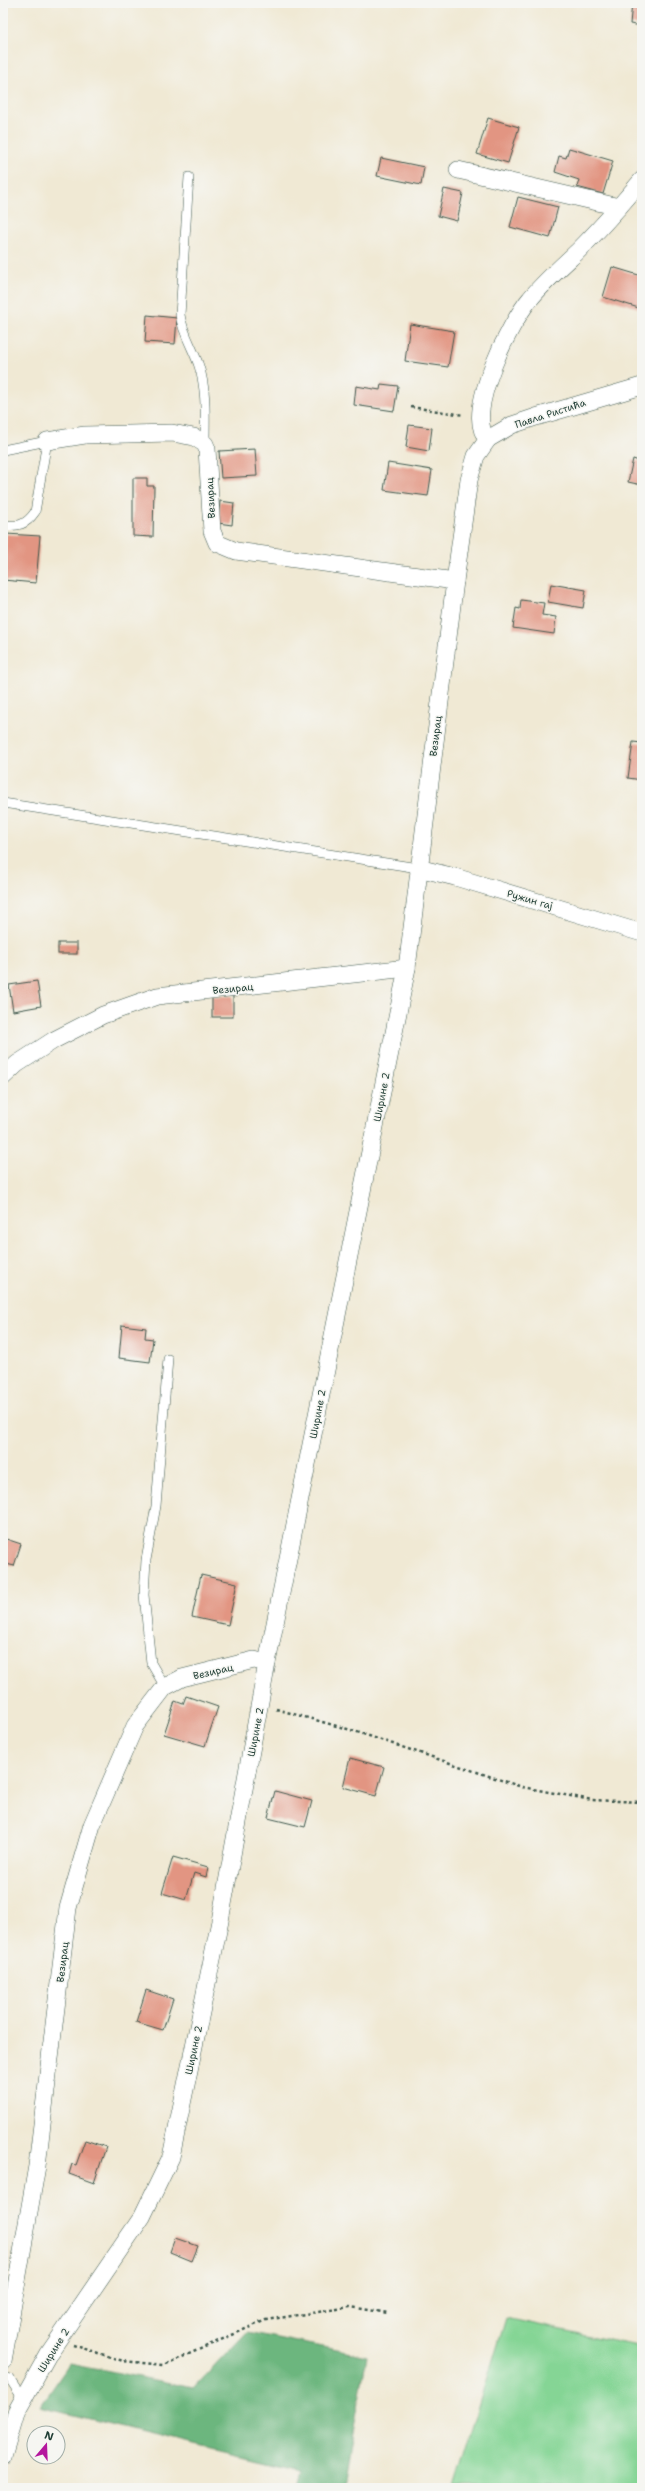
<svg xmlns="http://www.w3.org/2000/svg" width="645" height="2491" font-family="'Shantell Sans',sans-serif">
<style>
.green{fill:#85d595;stroke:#528964}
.forest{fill:#6cb67e;stroke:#467a59}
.building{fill:#e29582}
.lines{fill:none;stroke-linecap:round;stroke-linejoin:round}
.service-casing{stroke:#3e574c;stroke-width:10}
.minor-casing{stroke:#3e574c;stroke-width:18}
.path{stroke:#3e574c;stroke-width:2.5;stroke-dasharray:3 3;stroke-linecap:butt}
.service{stroke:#fff;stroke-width:9}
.minor{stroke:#fff;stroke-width:17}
.labels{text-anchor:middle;stroke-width:3;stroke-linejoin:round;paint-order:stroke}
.street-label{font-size:10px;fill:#1f3d34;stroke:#f6f6f2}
</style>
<rect width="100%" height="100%" fill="#f6f6f2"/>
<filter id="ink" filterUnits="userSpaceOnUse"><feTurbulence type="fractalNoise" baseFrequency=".025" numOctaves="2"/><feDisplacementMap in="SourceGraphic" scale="8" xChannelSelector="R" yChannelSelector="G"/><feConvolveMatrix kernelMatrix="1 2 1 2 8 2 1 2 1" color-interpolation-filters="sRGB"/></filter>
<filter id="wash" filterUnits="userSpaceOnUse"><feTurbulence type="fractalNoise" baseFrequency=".012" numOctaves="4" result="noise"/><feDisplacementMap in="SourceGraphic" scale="16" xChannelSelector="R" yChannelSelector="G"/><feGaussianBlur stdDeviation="0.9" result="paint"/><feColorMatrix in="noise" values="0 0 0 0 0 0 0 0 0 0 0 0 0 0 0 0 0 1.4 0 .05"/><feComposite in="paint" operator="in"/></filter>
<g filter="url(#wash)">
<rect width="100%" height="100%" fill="#f0e9d4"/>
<polygon class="green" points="506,2318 642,2347 642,2488 454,2488"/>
<polygon class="forest" points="247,2332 367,2356 343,2488 293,2488 298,2469 40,2407 70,2363 194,2388"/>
<g id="blocks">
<g class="building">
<polygon points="632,3 642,3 642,26 630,24"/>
<polygon points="488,118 519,127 508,163 477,154"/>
<polygon points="569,148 613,161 603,194 577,187 579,180 555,172 559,156 566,158"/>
<polygon points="381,158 424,167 421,185 377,176"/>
<polygon points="444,189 463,193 457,221 438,216"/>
<polygon points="518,197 558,207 550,238 510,227"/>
<polygon points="612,267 642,276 642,309 603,297"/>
<polygon points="147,315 177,318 175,344 145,342"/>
<polygon points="410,324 454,331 448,367 405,361"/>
<polygon points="381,384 398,386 394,411 354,405 356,386 380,390"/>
<polygon points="409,425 432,428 429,451 406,447"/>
<polygon points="255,449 257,476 221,478 219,451"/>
<polygon points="633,459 642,462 642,485 628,482"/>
<polygon points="388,463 432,470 428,496 384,490"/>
<polygon points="133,478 147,478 147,486 154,486 153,537 133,536"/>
<polygon points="220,501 234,503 232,525 218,523"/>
<polygon points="6,534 40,536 36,583 3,580"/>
<polygon points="551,584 586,590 583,608 548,602"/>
<polygon points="521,600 544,603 542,615 556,617 554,634 513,628 516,608 520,609"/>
<polygon points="633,742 642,743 642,780 628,778"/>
<rect x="58" y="943" width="19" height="11"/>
<polygon points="37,981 41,1006 13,1011 9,985"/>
<rect x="212" y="996" width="21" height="21"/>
<polygon points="122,1325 146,1328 145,1338 153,1339 150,1362 119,1358"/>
<polygon points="3,1538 21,1544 14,1566 3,1563"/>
<polygon points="201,1575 237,1583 228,1625 192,1617"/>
<polygon points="186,1696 218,1707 205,1746 164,1734 175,1701 183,1704"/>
<polygon points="350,1758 384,1767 376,1796 343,1787"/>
<polygon points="275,1791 312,1801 305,1827 268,1818"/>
<polygon points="173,1857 208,1867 206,1877 194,1873 186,1900 162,1893"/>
<polygon points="146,1990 173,1999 163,2030 136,2022"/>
<polygon points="85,2140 106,2147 94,2183 69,2174 72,2164 76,2165"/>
<polygon points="175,2238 198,2246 192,2261 170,2252"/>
</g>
</g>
</g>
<g filter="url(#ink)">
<use href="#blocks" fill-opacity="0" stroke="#3e574c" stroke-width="1"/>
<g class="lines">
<g class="service-casing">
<g id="service">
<path d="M189,177L180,315C183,334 193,348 199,366C207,391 205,418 205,444"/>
<path d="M3,450L47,441L35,512C26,525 18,527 3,525"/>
<polyline points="3,803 418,868"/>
<polyline points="165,1687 151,1663 144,1595 146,1560 156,1506 168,1359"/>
<polyline points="3,2377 10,2379 23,2399"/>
</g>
</g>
<g class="minor-casing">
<g id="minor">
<polyline points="458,170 619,207"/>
<path d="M488,439C462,416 511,321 530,299C544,282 561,267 577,252C600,229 621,205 642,180"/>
<polyline points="455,581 469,480 476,456 488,439 512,425 536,417 642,386"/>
<polyline points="418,868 455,877 642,933"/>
<polyline points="3,1077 17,1064 54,1040 103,1015 157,996 407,968"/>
<polyline points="3,2361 37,2166 68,1908 92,1825 135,1726 165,1687 182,1678 254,1660 267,1663"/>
<polyline points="3,2457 17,2410 49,2353 142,2217 171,2157 220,1921 267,1663 407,968 455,581 236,551 217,543 212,531 207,449 205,444 194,437 172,433 85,435 47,441"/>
</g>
</g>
<g class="path">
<polyline points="411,407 464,415"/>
<polyline points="276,1709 351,1730 522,1787 592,1800 642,1802"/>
<polyline points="73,2345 123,2361 164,2365 266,2320 350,2307 388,2313"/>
</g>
<use href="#service" class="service"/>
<use href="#minor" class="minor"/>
</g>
</g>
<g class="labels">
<g class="street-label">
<text transform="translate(550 413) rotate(-18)" y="4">Павла Ристића</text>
<text transform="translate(210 498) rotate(-93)" y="4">Везирац</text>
<text transform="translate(435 736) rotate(-83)" y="4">Везирац</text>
<text transform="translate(530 899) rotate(16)" y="4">Ружин гај</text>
<text transform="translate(233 988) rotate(-6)" y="4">Везирац</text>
<text transform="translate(381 1097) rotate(-79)" y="4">Ширине 2</text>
<text transform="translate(317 1414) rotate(-79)" y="4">Ширине 2</text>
<text transform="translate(213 1671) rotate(-13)" y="4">Везирац</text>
<text transform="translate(255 1732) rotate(-79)" y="4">Ширине 2</text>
<text transform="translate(62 1962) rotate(-83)" y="4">Везирац</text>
<text transform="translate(193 2050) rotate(-78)" y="4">Ширине 2</text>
<text transform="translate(53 2350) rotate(-58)" y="4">Ширине 2</text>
</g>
</g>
<rect width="645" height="2491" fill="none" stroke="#f6f6f2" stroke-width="16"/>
<g transform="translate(46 2445) rotate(19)"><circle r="19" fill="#f6f6f2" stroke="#a0aca6"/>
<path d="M0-3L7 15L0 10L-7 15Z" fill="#b5179e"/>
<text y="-6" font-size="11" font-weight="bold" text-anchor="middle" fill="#1f3d34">N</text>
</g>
</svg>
